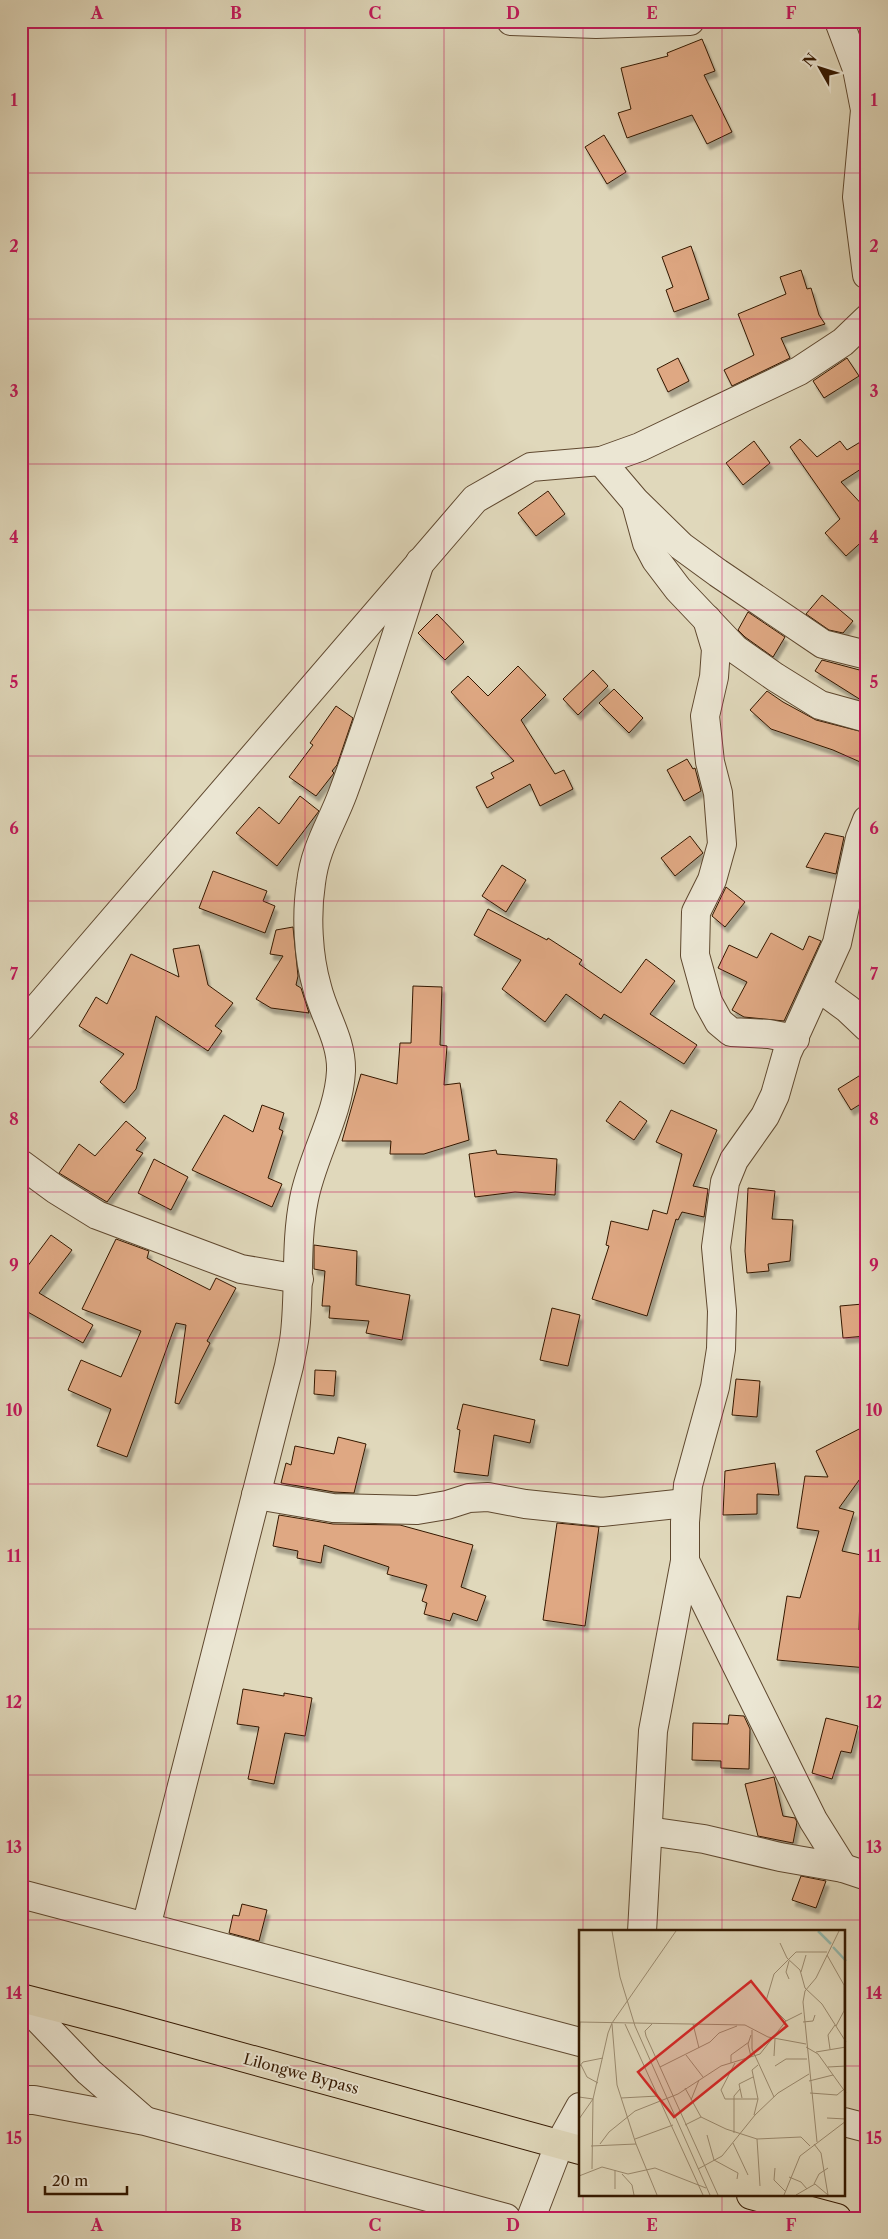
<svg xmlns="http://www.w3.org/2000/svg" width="888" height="2239" font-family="'Libre Caslon Text',serif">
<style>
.building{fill:#dfa883;stroke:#341800;filter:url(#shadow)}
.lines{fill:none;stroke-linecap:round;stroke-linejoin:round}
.minor-casing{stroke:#5f482f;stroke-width:30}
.major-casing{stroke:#341800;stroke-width:30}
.minor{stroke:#ebe6d3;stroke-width:28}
.major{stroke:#e0d8bb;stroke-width:28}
.grid{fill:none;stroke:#c2185b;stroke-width:1;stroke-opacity:0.55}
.labels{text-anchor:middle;stroke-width:4;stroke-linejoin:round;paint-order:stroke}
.street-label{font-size:15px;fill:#341800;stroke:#ebe6d3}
.inset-river{fill:none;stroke:#94baaf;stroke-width:2.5}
.inset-road{fill:none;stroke:#9b8b70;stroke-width:1}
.view{fill:#d62828;fill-opacity:0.15;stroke:#d62828;stroke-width:2.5}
.inset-edge{fill:none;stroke:#341800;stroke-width:2.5}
.neatline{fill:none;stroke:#c2185b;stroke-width:2}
.grid-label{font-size:16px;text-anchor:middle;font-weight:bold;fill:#c2185b}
</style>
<defs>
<filter id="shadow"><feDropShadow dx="3" dy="5.5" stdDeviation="1" flood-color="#0004"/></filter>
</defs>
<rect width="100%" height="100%" fill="#e0d8bb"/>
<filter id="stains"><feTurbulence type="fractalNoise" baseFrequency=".004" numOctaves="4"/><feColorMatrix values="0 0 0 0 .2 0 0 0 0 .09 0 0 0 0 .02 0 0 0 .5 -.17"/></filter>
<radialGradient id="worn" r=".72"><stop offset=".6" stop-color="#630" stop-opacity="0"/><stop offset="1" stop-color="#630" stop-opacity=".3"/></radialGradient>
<g class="building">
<polygon points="702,39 715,71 704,75 732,132 707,144 692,115 627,138 618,113 631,109 621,68 668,56 667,53"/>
<polygon points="604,135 626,172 607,184 585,147"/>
<polygon points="691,246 709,299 674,312 666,290 673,287 662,257"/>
<polygon points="801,270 807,289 811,288 819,315 825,324 781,338 790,358 732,386 724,370 754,355 738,314 786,294 780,277"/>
<polygon points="678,358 689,381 668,392 657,369"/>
<polygon points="847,358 859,376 824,398 813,381"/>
<polygon points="867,438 867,465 841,482 867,510 867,537 846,556 825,533 840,519 790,447 800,439 817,457 840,441 847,450"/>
<polygon points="754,441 770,463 743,485 726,463"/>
<polygon points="548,491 565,514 536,536 518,513"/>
<polygon points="822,595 853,621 843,633 829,630 806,614"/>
<polygon points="748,612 785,637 773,657 745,637 738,630"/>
<polygon points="437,614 464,642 445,660 418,633"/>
<polygon points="822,660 867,672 867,702 861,700 815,671"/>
<polygon points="518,666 546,695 521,720 555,774 564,770 573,789 540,806 530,784 487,808 476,787 494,778 491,773 514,761 451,692 468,676 488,696"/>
<polygon points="593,670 608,686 578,715 563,699"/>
<polygon points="614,689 643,718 629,733 599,703"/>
<polygon points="767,691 783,702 816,720 867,733 867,765 833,750 771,729 750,710"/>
<polygon points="336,706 353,718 337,765 332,771 334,773 316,796 289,777 313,745 310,743"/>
<polygon points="687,759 693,769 695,768 701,791 684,801 667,770"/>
<polygon points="300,796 319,811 277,866 236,833 259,807 279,824"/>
<polygon points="825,833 844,837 836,874 806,867"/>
<polygon points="690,836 703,853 675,876 661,858"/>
<polygon points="502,865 526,880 506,912 482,896"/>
<polygon points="213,871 267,891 263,901 275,906 265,933 199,908"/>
<polygon points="726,887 745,902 725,927 712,916"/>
<polygon points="488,909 547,940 548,938 582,960 579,964 621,993 646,959 675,981 650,1014 697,1045 684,1064 604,1014 601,1019 566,994 545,1022 502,989 521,960 474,935"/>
<polygon points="293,927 298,976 296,985 301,988 309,1013 271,1008 256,999 283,956 270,954 276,930"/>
<polygon points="771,933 803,950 809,936 821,941 784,1021 744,1017 732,1010 747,982 718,968 729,945 757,958"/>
<polygon points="199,945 208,985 233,1003 215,1026 222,1031 208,1051 156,1016 136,1089 124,1103 100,1082 124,1054 79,1026 96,997 107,1004 131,954 179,977 173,949"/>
<polygon points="413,986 442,987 440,1045 447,1046 444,1085 460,1083 469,1140 424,1154 390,1154 391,1141 342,1141 361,1074 397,1084 400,1043 411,1043"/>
<polygon points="867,1071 867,1100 851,1110 838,1089"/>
<polygon points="620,1101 647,1121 634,1140 606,1121"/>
<polygon points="262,1105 284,1113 279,1129 283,1131 268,1178 282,1184 272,1207 192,1170 224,1115 253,1132"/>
<polygon points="671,1110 717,1130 693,1186 708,1189 704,1217 682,1212 678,1220 676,1219 647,1316 592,1299 609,1246 606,1245 611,1221 648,1230 653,1210 667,1214 682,1154 656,1142"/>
<polygon points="126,1121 146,1138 136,1150 143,1153 107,1202 59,1173 79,1144 95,1156"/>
<polygon points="496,1150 497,1154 557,1159 555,1195 515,1192 475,1197 469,1154"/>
<polygon points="154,1159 188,1177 171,1210 138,1193"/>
<polygon points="748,1188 775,1191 772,1219 793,1220 790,1261 768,1264 769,1271 747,1273 745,1251"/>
<polygon points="51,1235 72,1250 39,1293 93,1325 83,1343 26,1311 21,1318 21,1275"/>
<polygon points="116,1239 149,1251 147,1258 210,1290 216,1278 236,1288 207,1341 210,1343 179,1404 175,1403 186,1325 176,1323 127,1457 97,1446 111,1409 68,1390 81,1360 121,1377 141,1331 82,1309"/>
<polygon points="314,1245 357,1251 356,1285 410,1295 402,1340 366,1333 369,1321 329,1318 330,1306 322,1306 325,1271 314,1269"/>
<polygon points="863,1304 866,1336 843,1338 840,1306"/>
<polygon points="552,1308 580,1315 568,1366 540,1360"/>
<polygon points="315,1370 336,1371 334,1396 314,1394"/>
<polygon points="736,1379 760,1381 757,1417 732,1415"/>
<polygon points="463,1404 535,1420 530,1443 494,1435 488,1476 454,1472 460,1430 457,1429"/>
<polygon points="867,1425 867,1469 839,1508 854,1512 842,1551 861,1555 859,1630 867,1630 867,1668 777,1660 787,1596 800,1598 819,1531 797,1528 805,1476 828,1477 816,1451"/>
<polygon points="338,1437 366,1444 354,1493 334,1492 281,1483 286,1463 291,1465 295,1446 334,1454"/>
<polygon points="775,1463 779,1495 757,1494 757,1514 723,1515 725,1471"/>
<polygon points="279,1515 333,1524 400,1525 473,1545 461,1587 486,1596 477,1621 453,1613 450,1621 424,1614 427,1603 422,1601 427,1585 387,1574 389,1567 324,1545 321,1563 297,1558 298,1551 273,1546"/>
<polygon points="557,1523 599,1527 585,1626 543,1620"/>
<polygon points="243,1689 284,1696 284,1693 312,1698 305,1736 285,1733 274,1784 248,1779 259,1727 237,1724"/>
<polygon points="729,1715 744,1716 750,1729 749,1769 721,1768 721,1761 692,1760 693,1723 728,1724"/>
<polygon points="826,1718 858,1726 851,1753 841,1751 832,1779 812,1773"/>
<polygon points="774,1777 783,1816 795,1818 797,1822 793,1843 758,1836 745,1784"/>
<polygon points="801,1876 826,1881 816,1908 792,1900"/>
<polygon points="242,1904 267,1910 259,1941 229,1933 233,1915 239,1916"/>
</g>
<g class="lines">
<g class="minor-casing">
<g id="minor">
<polyline points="511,21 596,24 690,21"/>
<polyline points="839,21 857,69 865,110 857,197 867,275"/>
<polyline points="601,461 635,501 681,546 718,573 823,644 867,655"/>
<polyline points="636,503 647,543 656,560 678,589 735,649 775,677 820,705 867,718"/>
<polyline points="707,619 716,649 714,677 705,716 710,762 718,793 722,844 712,880 696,912 695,955 708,1002 719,1022 731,1032 769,1034 795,1039"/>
<polyline points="818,987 848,1009 867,1027"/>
<polyline points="21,1027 475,499 531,467 601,461 640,447 799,371 843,342 867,319"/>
<polyline points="21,1164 55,1189 97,1215 241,1269 299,1279"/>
<polyline points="256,1495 333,1508 417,1510 447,1505 469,1498 488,1497 525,1504 602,1512 686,1503"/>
<polyline points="685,1561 813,1820 843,1868"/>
<polyline points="648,1831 704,1839 780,1857 843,1868 867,1876"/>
<polyline points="21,1894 580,2042"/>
<path d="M146,1927L289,1366C291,1355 294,1344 295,1333C300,1288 295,1243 304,1199C312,1157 339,1114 341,1071C342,1040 324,1016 317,987C308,956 306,915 311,883C315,848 331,825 343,793C371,717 395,639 420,562"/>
<polyline points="642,1932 653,1731 685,1561 685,1522 688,1485 715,1387 721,1349 722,1311 716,1247 725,1182 734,1160 765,1116 775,1095 787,1053 837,943 860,838 867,820"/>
<polyline points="21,2001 89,2072 144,2120"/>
<polyline points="21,2100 34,2100 145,2121 506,2218"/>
<polyline points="844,2122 867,2128"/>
<polyline points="531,2218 559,2145 580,2107"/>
</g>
</g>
<g class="major-casing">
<g id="major">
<polyline points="21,1998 118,2023 580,2150"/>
<polyline points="751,2195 837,2218"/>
</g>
</g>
<use href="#minor" class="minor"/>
<use href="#major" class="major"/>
</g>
<path class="grid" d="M166,21V2218M305,21V2218M444,21V2218M583,21V1932M722,21V1932M21,173H867M21,319H867M21,464H867M21,610H867M21,756H867M21,901H867M21,1047H867M21,1192H867M21,1338H867M21,1484H867M21,1629H867M21,1775H867M21,1920H867M21,2066H580M844,2066H867M583,2195V2218M722,2195V2218"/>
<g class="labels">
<g class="street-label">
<text transform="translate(301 2074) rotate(15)" y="5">Lilongwe Bypass</text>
</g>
</g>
<g transform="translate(579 1930)">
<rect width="266" height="266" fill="#e0d8bb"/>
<path class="inset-river" d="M239,1L252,14M254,17L267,31"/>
<path class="inset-road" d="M33,1L41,47L56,96L131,265M201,13L208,28L221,40L226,58L243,74L267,112M248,25L265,55V81L257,96M222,42L227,25M210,49L207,42L210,31M207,91L187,71L195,44L217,22H248M0,92L166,95L189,107L227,114M224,92L234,91L236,85M33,94L38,155L57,214L78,265M46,94L124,265M73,94L66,101L67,106L139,265M114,94L120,118M173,100V119L195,167M172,105L169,114L172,127M0,114L1,92M227,117L239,124L267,163M251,119L249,105L256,95M237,122L267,117M107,125L124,147M195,126L196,109M152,133V125L170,112M156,133L142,160L146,169H179M2,135L8,147L19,153M196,136L207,129H228M0,137L4,132L24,128M81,137L131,112L140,103L158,96M249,137L267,136M230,151L254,145M106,158L122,187L147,199L178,209L222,207L231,216M231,163L258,165L264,160M0,167L14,169L0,189M42,168L79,166M163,168L160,154L174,147M112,170L120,150M175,185L179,169L173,140L179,135M248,188L267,189M106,195L122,187M155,203V166L161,159M128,205L135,230L159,243L158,249M56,209L94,195M178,209L181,256M238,212L224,72L226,61L237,48L260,1M154,213L169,245M21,214L30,202L56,181L99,164L142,136L181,124L207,91L223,83M235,214L242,223L249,265M12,216L57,214M196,238L195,250L206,261M13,239L14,169L29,103L33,93L97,1M119,239L143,226L176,185L199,163L230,144M36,240V259M43,244L53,255L55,265M0,246L23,237L49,244L76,238L127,258M210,247L222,252L228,259M235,254L240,244L249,238M205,265L221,226L267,191M217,265L236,254L249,265"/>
<path class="view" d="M172,51L208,96L95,187L59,142Z"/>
<rect width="266" height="266" class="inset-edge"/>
</g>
<rect width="888" height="2239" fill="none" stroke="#e0d8bb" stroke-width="55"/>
<g transform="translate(820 68) rotate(309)" stroke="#ebe6d3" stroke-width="4" paint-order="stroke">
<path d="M0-4L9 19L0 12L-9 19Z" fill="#341800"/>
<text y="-8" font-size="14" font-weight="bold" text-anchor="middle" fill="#341800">N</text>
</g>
<path d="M45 2186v8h82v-8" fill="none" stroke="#341800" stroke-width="2.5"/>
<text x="52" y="2186" font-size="15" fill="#341800" stroke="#ebe6d3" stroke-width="4" paint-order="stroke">20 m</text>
<rect x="28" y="28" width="832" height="2184" class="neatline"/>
<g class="grid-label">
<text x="97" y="19">A</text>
<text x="236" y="19">B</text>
<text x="375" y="19">C</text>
<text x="513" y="19">D</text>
<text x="652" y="19">E</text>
<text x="791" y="19">F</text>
<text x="14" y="106">1</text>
<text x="874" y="106">1</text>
<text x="14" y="252">2</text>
<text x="874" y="252">2</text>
<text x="14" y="397">3</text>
<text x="874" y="397">3</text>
<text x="14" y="543">4</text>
<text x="874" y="543">4</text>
<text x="14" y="688">5</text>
<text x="874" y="688">5</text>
<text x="14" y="834">6</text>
<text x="874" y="834">6</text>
<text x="14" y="980">7</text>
<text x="874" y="980">7</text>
<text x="14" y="1125">8</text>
<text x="874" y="1125">8</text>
<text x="14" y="1271">9</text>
<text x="874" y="1271">9</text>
<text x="14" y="1416">10</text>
<text x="874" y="1416">10</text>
<text x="14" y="1562">11</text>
<text x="874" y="1562">11</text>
<text x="14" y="1708">12</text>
<text x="874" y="1708">12</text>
<text x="14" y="1853">13</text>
<text x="874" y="1853">13</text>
<text x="14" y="1999">14</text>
<text x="874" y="1999">14</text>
<text x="14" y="2144">15</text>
<text x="874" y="2144">15</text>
<text x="97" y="2231">A</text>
<text x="236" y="2231">B</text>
<text x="375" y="2231">C</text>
<text x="513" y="2231">D</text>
<text x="652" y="2231">E</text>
<text x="791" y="2231">F</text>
</g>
<rect width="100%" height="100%" filter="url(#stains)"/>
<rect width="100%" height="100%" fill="url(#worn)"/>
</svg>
